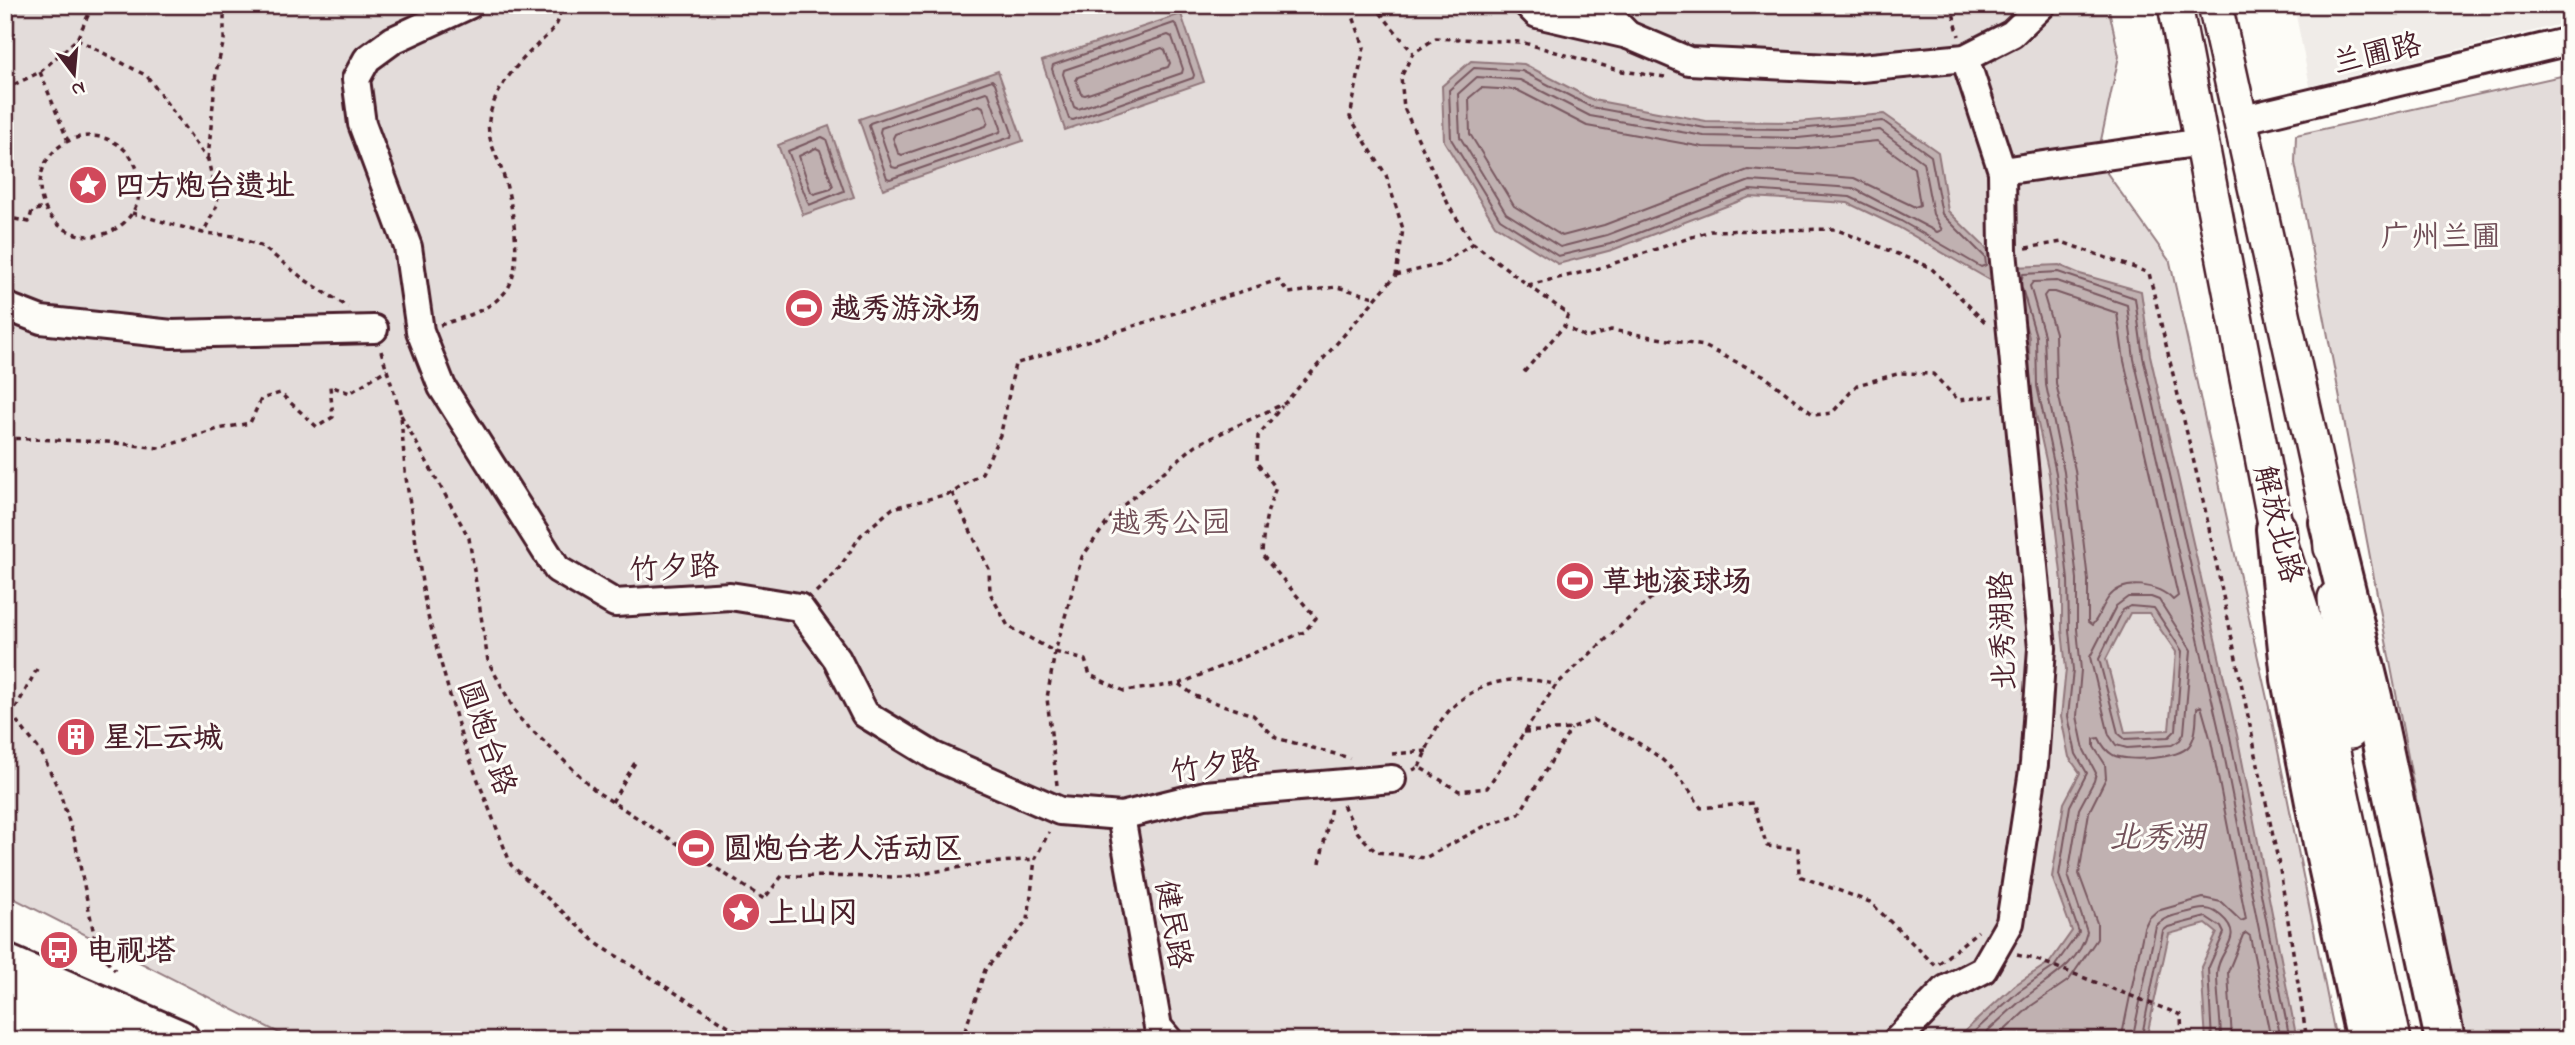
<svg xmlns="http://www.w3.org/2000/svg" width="2575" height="1045" font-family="'Indie Flower','LXGW WenKai TC',sans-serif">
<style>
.built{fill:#f0ece8}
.green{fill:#e3dcda;stroke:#967e82;stroke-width:2}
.water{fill:#c0b1b1;stroke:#91777b;stroke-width:2;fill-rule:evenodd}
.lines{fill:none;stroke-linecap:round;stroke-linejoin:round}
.shore{stroke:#795961;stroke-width:2}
.minor-casing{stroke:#4a1f2b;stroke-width:32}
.major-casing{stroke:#4a1f2b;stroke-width:38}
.highway-casing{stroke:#4a1f2b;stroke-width:44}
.path{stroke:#4a1f2b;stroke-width:3.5;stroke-dasharray:5 5;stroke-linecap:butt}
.minor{stroke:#fdfcf7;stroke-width:26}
.major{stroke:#fdfcf7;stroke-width:33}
.highway{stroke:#fdfcf7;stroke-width:38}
.labels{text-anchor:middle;stroke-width:6;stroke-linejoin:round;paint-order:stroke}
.street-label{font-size:30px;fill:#4a1f2b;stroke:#fdfcf7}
.poi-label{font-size:30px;font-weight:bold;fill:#4a1f2b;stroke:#fdfcf7;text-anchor:start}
.park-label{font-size:30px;fill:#704e57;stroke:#fdfcf7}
.water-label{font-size:32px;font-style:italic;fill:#73525a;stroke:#fdfcf7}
</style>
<rect width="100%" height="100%" fill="#fdfcf7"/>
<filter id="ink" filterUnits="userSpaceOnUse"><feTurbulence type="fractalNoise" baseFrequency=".0143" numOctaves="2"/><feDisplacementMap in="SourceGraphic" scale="14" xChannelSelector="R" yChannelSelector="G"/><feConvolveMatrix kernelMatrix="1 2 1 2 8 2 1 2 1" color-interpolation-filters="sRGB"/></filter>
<g filter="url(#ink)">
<polygon class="built" points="2294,5 2570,5 2570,22 2310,86"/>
<g class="green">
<polygon points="5,5 2108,5 2119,56 2097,159 2170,262 2272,721 2336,1040 293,1040 5,894"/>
<polygon points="2570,74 2570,1040 2462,1040 2295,163 2296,135"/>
</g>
<g class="water">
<polygon points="1181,14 1204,82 1065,130 1042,61"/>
<polygon points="1471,61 1524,64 1593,100 1706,121 1798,122 1884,114 1938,152 1948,211 1992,254 1995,283 1898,227 1848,203 1750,197 1612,250 1558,264 1495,225 1444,141 1442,86"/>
<polygon points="998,71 1023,141 883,189 859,119"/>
<polygon points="829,126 854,197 803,215 778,145"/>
<path d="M2059,265L2080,274L2141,291L2150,355L2237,735L2297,1040H2206L2201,967L2217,933L2206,924L2169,934L2146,1040H1955L2015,985L2050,962L2072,931L2052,877L2064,803L2080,773L2069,757L2061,717L2066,669L2062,630V581L2049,474L2030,387L2029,337L2014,288V267ZM2130,613H2149L2176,652L2169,730L2125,732L2106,659Z"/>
</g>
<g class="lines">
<g class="shore">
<polygon points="1174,23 1177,26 1194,75 1193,78 1073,120 1069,119 1052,69 1053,65"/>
<polygon points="1168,35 1172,37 1183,69 1182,73 1078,109 1074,107 1063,74 1064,70"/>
<polygon points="1162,48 1165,50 1170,63 1168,67 1085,95 1081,94 1076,80 1078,77"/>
<polygon points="1474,68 1522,71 1591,107 1705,128 1798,129 1883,121 1931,156 1942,214 1985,257 1986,265 1981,267 1901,221 1850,197 1750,190 1610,244 1558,256 1500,219 1451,139 1449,90"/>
<polygon points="1477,77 1520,80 1590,116 1704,136 1798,138 1880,130 1923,162 1933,214 1942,230 1937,232 1853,188 1750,181 1607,235 1560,247 1506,213 1460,137 1458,94"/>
<polygon points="992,80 995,83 1012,133 1011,137 890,179 887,178 869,126 870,123"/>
<polygon points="1481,88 1517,90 1587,126 1703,147 1799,149 1877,141 1914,168 1920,205 1915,207 1854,178 1748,170 1604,225 1562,236 1514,206 1470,134 1469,98"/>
<polygon points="986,92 989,94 1001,128 1000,132 896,168 892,167 880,132 881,128"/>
<polygon points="979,105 983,107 988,122 986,126 902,155 898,153 893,138 895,134"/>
<polygon points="822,137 826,139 844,191 809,205 788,151"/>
<polygon points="816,148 820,150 833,186 831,189 814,194 811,192 799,156"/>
<polyline points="2021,282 2023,274 2058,272 2135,298 2143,357 2230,737 2290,1040"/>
<path d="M2047,292H2055L2117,313L2124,361L2178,596L2173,600C2159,584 2124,578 2109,597C2102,606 2099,618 2092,625L2088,622V580L2075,470L2056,383L2055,333L2044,296Z"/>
<polygon points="2128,597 2151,597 2159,600 2191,650 2184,733 2180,740 2172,745 2127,748 2116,745 2109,735 2090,657 2116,606"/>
<polygon points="2130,606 2154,608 2182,651 2176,730 2169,737 2125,739 2118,733 2099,659 2123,610"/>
<polyline points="1965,1040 2019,991 2054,967 2079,932 2059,875 2070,806 2087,773 2076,754 2068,716 2073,670 2069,630 2068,580 2056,473 2037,386 2036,336 2022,288"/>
<path d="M1978,1040C1993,1026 2008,1012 2023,999C2047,980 2079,965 2087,932L2068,875L2079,809L2094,781L2096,773L2084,750L2077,716L2081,670L2077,629V579L2064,472L2046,385L2044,335L2030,286L2033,282L2057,281L2127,305L2134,359L2221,739L2281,1040"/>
<path d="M1994,1040L2031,1006L2069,980L2097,939V923L2079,874L2089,812L2106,778L2105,764L2094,747V739L2099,738C2102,745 2106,751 2113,755C2127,762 2178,759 2189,746C2197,736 2196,721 2197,708L2201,706L2211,741L2246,919L2241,921L2221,902L2203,898L2157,911L2149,918L2144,928L2121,1040"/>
<path d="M2132,1040L2156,926C2165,915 2183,914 2196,910C2207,908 2213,909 2221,916C2247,938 2217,950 2217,974C2217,996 2221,1018 2221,1040"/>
<polyline points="2141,1040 2163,931 2168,927 2206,917 2221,927 2224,933 2208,969 2212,1040"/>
<polyline points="2232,1040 2228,972 2243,935 2246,933 2250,936 2271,1040"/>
</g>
<g class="minor-casing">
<g id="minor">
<polyline points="469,5 393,40 367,59 356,79 362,124 408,247 420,331 442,387 557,569 615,603 730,596 799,607 837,659 865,714 934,756 1060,811 1121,816 1205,795 1392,779"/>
<polyline points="1528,5 1537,14 1628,35"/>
<polyline points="1599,5 1628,35 1689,61 1851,69 1965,58 2012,34 2042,5"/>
<polyline points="1965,58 2002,171 2202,142"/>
<polyline points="2240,120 2570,41"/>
<polyline points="5,306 41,320 172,334 374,329"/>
<polyline points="1121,816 1158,1027 1169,1040"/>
<polyline points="1897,1040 1946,989 1983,970 2010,923 2034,764 2042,648 2003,251 2002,171"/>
</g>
</g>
<g class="major-casing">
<g id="major">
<polyline points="2175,5 2276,529 2302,612 2316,672 2394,1040"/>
<polyline points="2215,5 2329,522 2331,548"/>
<polyline points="2335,598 2341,671 2350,732"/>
</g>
</g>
<g class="highway-casing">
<g id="highway">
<polyline points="2329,522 2372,697 2445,1040"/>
<polyline points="2276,529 2291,679 2323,843 2366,1040"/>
<polyline points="5,964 180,1040"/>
<polyline points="5,994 102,1040"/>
<polyline points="5,1026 36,1040"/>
</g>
</g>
<g class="path">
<polyline points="1374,5 1413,53"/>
<polyline points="1882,5 1896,9 1924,5"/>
<polyline points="1951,5 1959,36"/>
<polyline points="77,39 147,76 208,160 218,203 203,233"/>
<polyline points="40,72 68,141"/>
<polyline points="1665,77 1622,71 1521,42 1436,38 1413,53 1401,77 1404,108 1450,208 1473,243 1528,285 1597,269 1710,231 1835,229 1930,267 1987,324"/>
<polyline points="5,89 40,72 77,39 93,5"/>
<circle cx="90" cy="186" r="50"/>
<polyline points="208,159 216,72 224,40 224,5"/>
<polyline points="132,213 203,233 234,236 263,247 305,280 348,307"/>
<polyline points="5,217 29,222 32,211 44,208"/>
<polyline points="2026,248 2062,242 2149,273 2205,509 2280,870 2307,1040"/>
<polyline points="1396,275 1442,264 1473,243"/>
<polyline points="1528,285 1568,314 1564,326 1587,338 1611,330 1704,346 1763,375 1814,415 1832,413 1857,385 1901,373 1933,374 1958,400 1994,396"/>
<path d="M440,325C462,318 491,310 506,291C525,267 512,199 502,171C497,156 486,138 489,120C493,91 516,65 537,45C544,38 554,31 558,21C560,17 559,10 559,5"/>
<polyline points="381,351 401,415 405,471 426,609 462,739 511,865 599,945 751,1040"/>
<polyline points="1524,372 1564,326"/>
<polyline points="401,415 469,538 488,661 518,717 597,792 764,899 782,876 904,877 979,864 1035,859"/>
<polyline points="5,438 107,442 160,448 218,429 250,423 261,399 280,393 317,427 333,417 330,386 350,393 387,369"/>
<path d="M952,493L989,569L990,593L1008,626L1055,652L1085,660L1090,675L1124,691L1179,684L1304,632L1316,618L1262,555C1263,531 1266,510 1276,488L1257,463L1258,436L1282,406"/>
<polyline points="816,592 836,573 861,535 893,508 952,493 982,473 1001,433 1015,364 1278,280 1289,293 1337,287 1374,297"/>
<polyline points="37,669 12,715 41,752 59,790 75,841 97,949 115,970"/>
<polyline points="1179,684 1195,696 1253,715 1276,738 1350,758"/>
<polyline points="5,707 12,715"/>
<path d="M1524,732L1571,729L1593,720C1647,746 1669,756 1701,808L1753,803L1767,846L1798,849L1799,876L1870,902L1936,966L1978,931"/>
<polyline points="1392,754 1427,751"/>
<path d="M1419,767C1426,752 1433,731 1443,718C1471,682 1514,672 1556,685"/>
<polyline points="1413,770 1419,767 1459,791 1487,788 1556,685 1672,579"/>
<polyline points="1057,785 1047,698 1055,652 1082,557 1114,513 1196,445 1285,403 1396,275 1403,229 1386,175 1350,117 1364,47 1349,5"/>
<polyline points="612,802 636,761"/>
<polyline points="1343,805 1358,833 1376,852 1425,858 1483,827 1519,814 1571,729"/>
<polyline points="1320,863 1331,807"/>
<polyline points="2017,955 2035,959 2181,1015 2182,1040"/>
<polyline points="962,1040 985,970 1028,920 1035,859 1049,832"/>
</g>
<use href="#minor" class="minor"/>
<use href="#major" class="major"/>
<use href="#highway" class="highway"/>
</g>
</g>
<defs>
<g id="sight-disc" transform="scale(2.0125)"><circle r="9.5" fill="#d1495b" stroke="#fdfcf7"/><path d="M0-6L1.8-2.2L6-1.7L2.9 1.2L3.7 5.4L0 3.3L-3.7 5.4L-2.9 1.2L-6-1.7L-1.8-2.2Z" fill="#fff"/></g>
<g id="stadium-disc" transform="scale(2.0125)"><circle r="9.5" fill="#d1495b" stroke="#fdfcf7"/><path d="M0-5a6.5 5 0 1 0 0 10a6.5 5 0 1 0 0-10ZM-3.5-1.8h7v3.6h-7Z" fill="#fff"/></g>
<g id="building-disc" transform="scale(2.0125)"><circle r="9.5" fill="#d1495b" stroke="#fdfcf7"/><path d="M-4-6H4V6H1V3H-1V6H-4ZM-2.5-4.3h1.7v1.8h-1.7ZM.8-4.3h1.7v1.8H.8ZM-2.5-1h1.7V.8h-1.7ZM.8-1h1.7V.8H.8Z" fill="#fff"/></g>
<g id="bus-disc" transform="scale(2.0125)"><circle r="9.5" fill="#d1495b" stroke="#fdfcf7"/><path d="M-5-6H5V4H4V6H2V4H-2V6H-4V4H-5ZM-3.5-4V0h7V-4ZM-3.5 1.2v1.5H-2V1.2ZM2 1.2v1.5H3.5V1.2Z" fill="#fff"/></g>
</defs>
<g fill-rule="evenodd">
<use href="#sight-disc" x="88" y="185"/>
<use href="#stadium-disc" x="804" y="308"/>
<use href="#stadium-disc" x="1575" y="581"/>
<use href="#building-disc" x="76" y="737"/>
<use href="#stadium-disc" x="696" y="848"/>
<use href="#sight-disc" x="741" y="912"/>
<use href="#bus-disc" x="59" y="950"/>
</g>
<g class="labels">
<g class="street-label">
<text transform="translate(2377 53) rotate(-13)" y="10">兰圃路</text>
<text transform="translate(2279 524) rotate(76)" y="10">解放北路</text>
<text transform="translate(674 567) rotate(-3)" y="10">竹夕路</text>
<text transform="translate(2002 631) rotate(-92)" y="10">北秀湖路</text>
<text transform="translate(488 737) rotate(71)" y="10">圆炮台路</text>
<text transform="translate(1215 765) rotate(-8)" y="10">竹夕路</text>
<text transform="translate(1174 924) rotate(80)" y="10">健民路</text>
</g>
<g class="poi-label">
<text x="115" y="195">四方炮台遗址</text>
<text x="831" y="318">越秀游泳场</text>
<text x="1602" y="591">草地滚球场</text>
<text x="103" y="747">星汇云城</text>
<text x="723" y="858">圆炮台老人活动区</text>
<text x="768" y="922">上山冈</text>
<text x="86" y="960">电视塔</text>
</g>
<g class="park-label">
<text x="2441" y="246">广州兰圃</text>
<text x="1171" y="532">越秀公园</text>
</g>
<g class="water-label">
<text x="2157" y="847">北秀湖</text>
</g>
</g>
<rect width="2575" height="1045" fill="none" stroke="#fdfcf7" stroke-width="28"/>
<rect x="14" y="14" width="2547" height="1017" fill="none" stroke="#4a1f2b" stroke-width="2.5" filter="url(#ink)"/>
<g transform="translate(74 74) rotate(164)" stroke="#fdfcf7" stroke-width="5" paint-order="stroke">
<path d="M0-5L12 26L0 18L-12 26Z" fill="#4a1f2b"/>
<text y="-10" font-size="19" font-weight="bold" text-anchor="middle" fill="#4a1f2b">N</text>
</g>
</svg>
